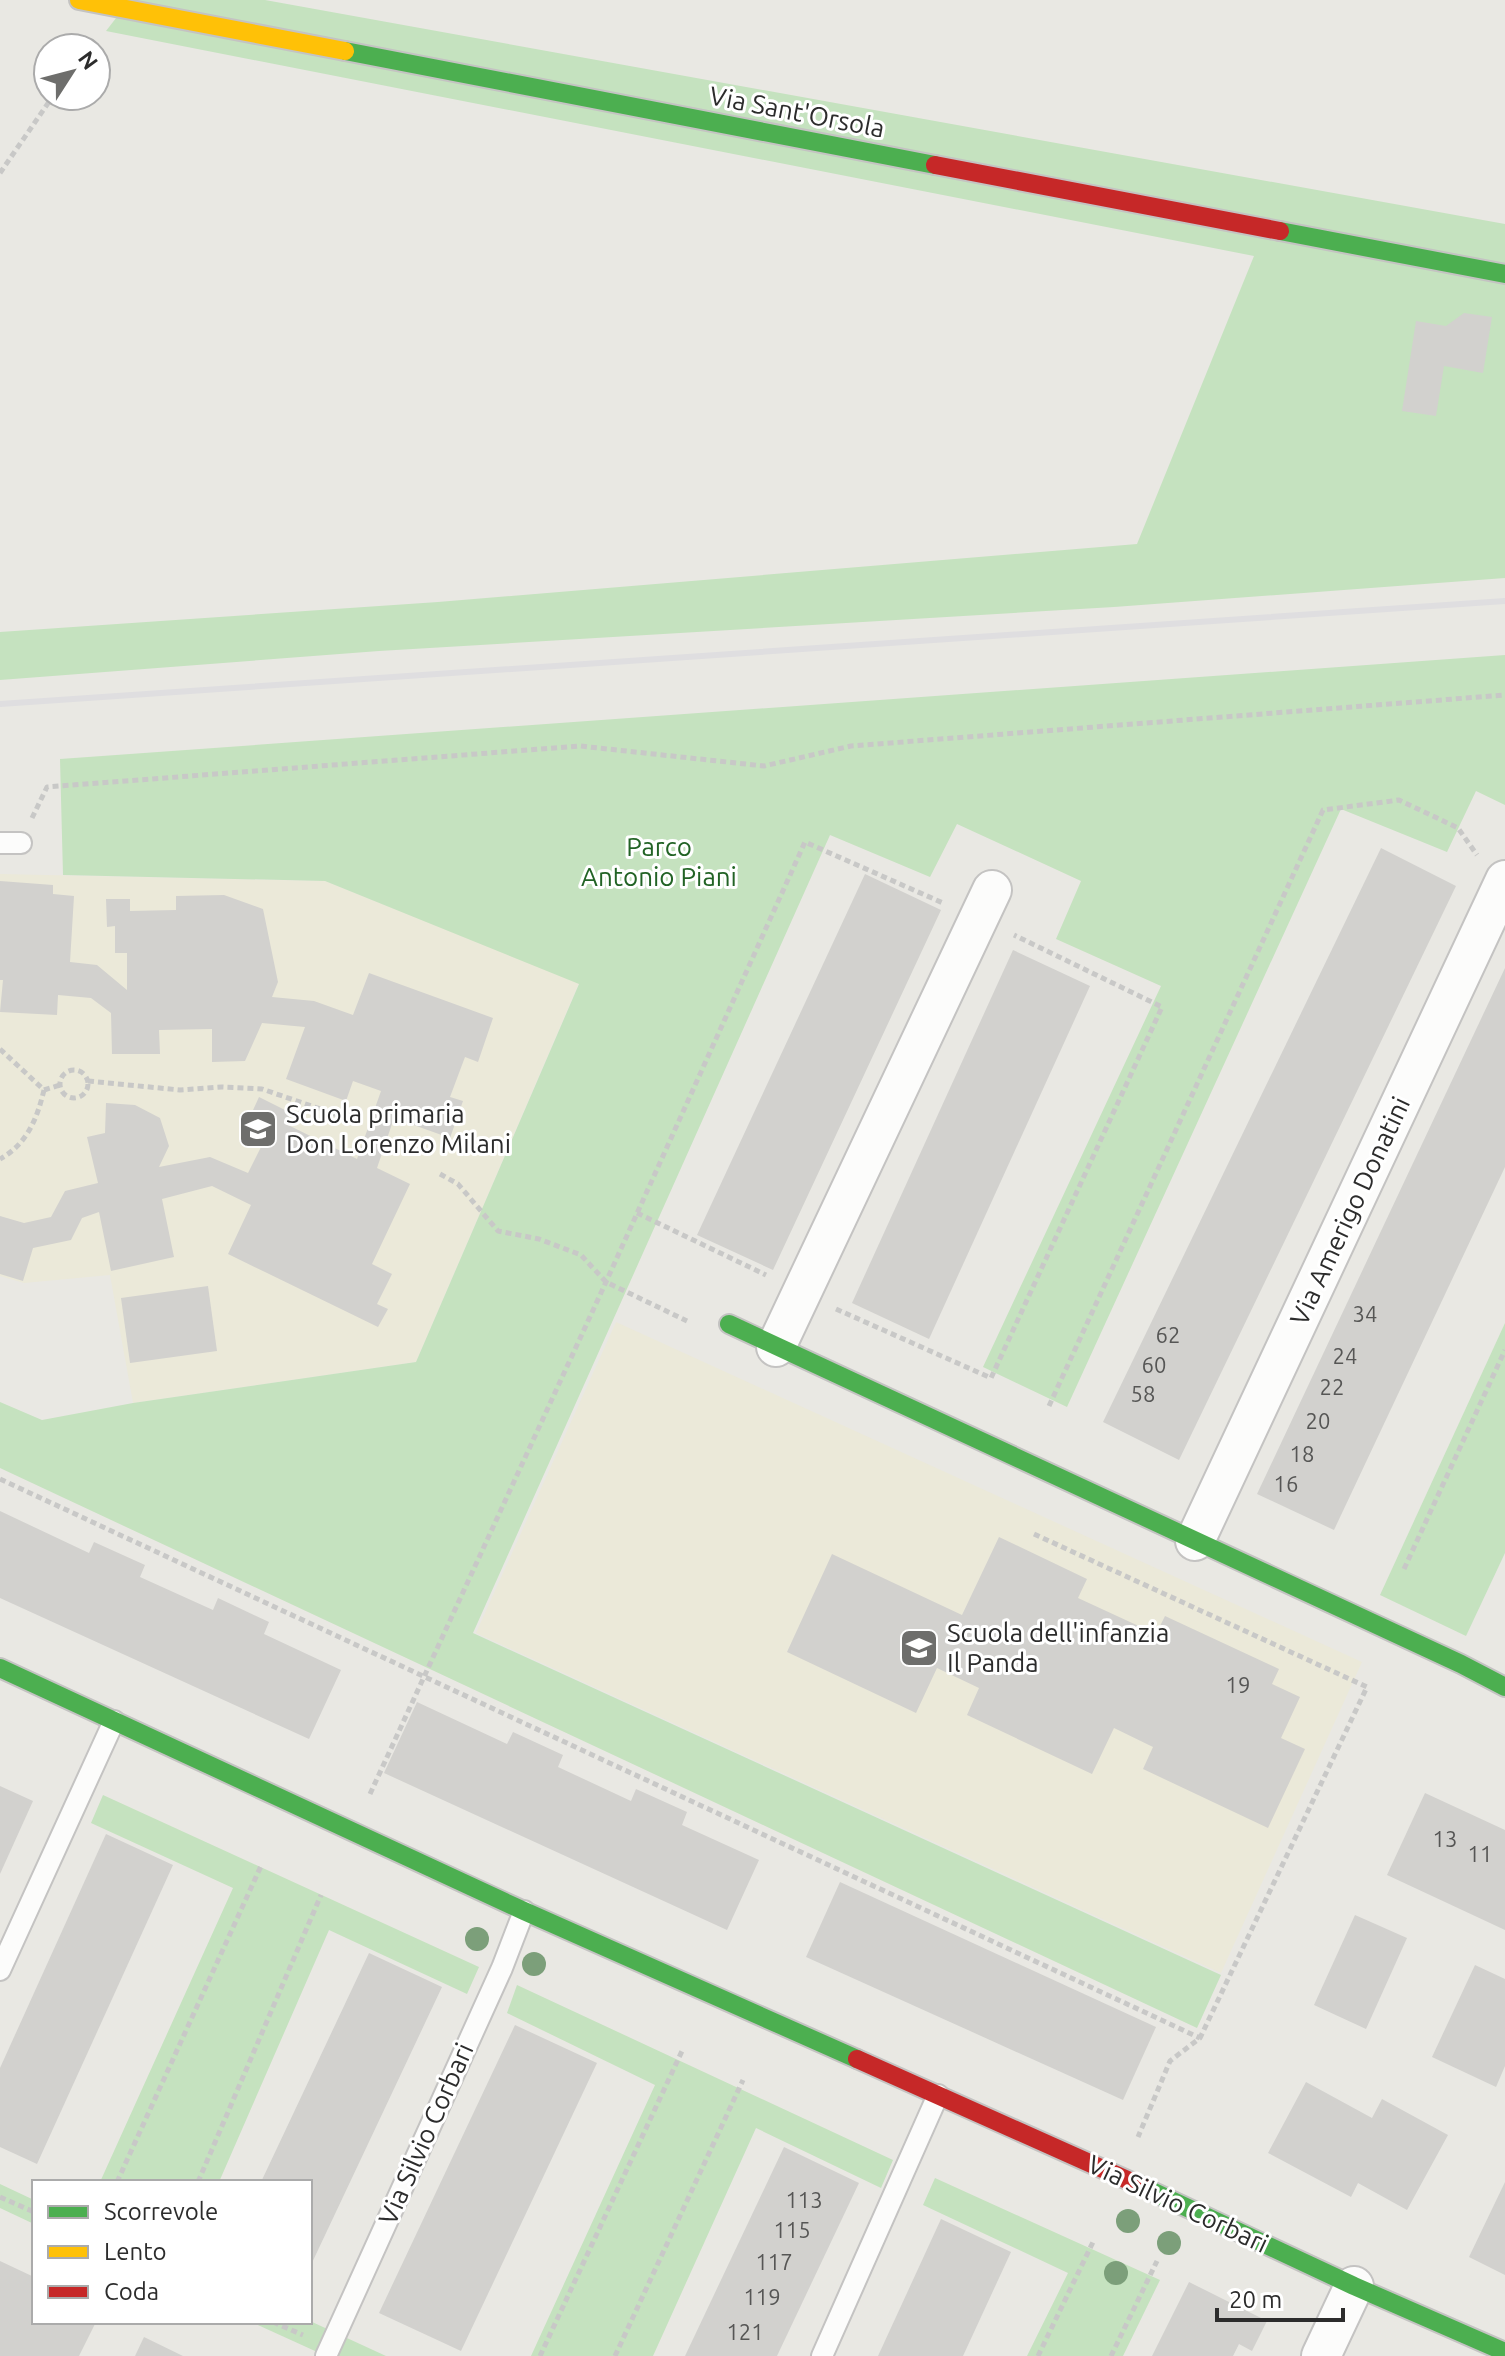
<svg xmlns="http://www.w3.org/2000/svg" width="1505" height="2356" font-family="Ubuntu,sans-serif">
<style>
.education{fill:#ebe9d9}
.green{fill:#c5e2bf}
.building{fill:#d2d1ce}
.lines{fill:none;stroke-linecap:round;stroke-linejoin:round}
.lane-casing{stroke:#c4c3c2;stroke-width:24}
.street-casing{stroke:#c4c3c2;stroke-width:42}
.fast-casing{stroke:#c4c3c2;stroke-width:22}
.slow-casing{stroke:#c4c3c2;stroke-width:22}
.jam-casing{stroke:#c4c3c2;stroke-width:22}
.path{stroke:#c8c8c7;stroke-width:5;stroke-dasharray:6 4;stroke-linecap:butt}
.lane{stroke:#fcfcfb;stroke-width:20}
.street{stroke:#fcfcfb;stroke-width:38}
.fast{stroke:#4caf50;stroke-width:18}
.slow{stroke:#ffc107;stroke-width:18}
.jam{stroke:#c62828;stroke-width:18}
.rail{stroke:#dfdee0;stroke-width:6}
.tree{fill:#7c9f7a}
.labels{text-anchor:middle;stroke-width:6;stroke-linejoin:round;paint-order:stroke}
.number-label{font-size:22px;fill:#565655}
.street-label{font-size:26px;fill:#2c2c2c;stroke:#fff}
.park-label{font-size:26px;fill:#226325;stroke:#fff}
.poi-label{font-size:26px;fill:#2c2c2c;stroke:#fff;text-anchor:start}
</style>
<rect width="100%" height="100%" fill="#e9e8e3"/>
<g class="education">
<polygon points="0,874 325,881 579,983 416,1362 133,1403 110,1275 24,1283 0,1276"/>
<polygon points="616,1322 1362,1662 1221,1973 476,1633"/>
</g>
<g class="green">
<polygon points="130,0 265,0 1505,224 1505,578 1114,607 379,651 0,680 0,632 438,602 1137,544 1254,256 106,31"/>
<polygon points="1505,655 1505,805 1476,791 1447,852 1341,809 1067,1407 983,1367 1161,986 1056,939 1081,881 957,824 930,877 830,835 473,1633 1221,1975 1197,2028 0,1468 0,1402 42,1420 133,1403 416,1362 579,984 325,881 63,875 60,759"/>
<polygon points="1505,1323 1505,1553 1466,1636 1380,1595"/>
<polygon points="103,1795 479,1967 467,1994 329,1930 219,2182 100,2182 233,1888 91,1823"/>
<polygon points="517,1985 893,2160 881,2188 756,2128 653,2356 531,2356 655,2085 507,2013"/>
<polygon points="935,2178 1160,2280 1123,2356 1027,2356 1068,2273 923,2205"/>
<polygon points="0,2184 34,2200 34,2224 0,2208"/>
<polygon points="310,2321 386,2356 326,2356 251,2322"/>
</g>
<g class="building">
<polygon points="1464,313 1492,317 1483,373 1444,366 1436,416 1402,411 1416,321 1446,326"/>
<polygon points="1381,848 1456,886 1179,1460 1103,1422"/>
<polygon points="865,874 941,910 773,1270 697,1235"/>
<polygon points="0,881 53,885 53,894 74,896 70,962 97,965 127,990 127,953 115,953 115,926 107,927 106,899 130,899 130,911 176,910 176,896 224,895 263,909 278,982 272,997 314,1001 353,1015 369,973 493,1018 478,1062 465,1057 450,1097 463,1101 450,1138 394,1118 377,1168 410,1184 372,1264 392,1274 377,1304 388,1309 378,1327 228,1254 251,1205 212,1186 162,1199 174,1257 111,1271 99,1212 82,1218 71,1240 33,1248 23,1281 0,1274 0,1216 24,1223 51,1217 65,1191 98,1183 87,1137 105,1133 106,1103 135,1105 160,1118 169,1146 159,1167 210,1157 248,1173 265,1139 244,1130 259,1097 291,1113 286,1124 357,1159 381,1091 353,1081 346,1101 286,1079 305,1027 262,1023 245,1061 212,1062 212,1029 159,1030 160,1054 112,1054 111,1013 91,998 58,995 57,1015 0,1012 3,980 0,980"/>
<polygon points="1013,950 1090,986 929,1339 852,1303"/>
<polygon points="1505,968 1505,1167 1334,1530 1257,1494"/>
<polygon points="208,1286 217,1351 130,1363 121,1298"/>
<polygon points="0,1511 89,1553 94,1542 145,1565 140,1577 213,1610 218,1598 269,1622 264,1634 341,1670 309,1739 0,1598"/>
<polygon points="999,1537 1087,1579 1078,1598 1156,1634 1165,1616 1279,1669 1272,1684 1300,1697 1281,1738 1305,1749 1268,1828 1143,1769 1153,1747 1114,1728 1092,1774 967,1715 979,1688 937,1668 916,1713 787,1652 832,1554 962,1615"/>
<polygon points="417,1702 507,1744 513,1732 563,1755 558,1767 631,1801 636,1789 687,1812 682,1825 759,1860 727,1930 384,1773"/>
<polygon points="0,1786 33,1801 0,1874"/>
<polygon points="1425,1793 1505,1830 1505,1930 1387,1875"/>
<polygon points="106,1834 173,1865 37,2164 0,2147 0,2068"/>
<polygon points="840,1882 1156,2027 1123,2100 806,1957"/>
<polygon points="1355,1915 1407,1938 1366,2029 1314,2005"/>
<polygon points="369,1953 442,1987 310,2267 310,2182 261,2182"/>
<polygon points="1475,1965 1505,1979 1505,2066 1496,2087 1432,2057"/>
<polygon points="515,2025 597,2063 461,2351 379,2313"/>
<polygon points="1306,2082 1372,2118 1382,2099 1448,2135 1407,2210 1358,2183 1351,2197 1268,2153"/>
<polygon points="784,2147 859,2183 777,2356 685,2356"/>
<polygon points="1505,2182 1505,2275 1469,2257"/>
<polygon points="941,2219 1011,2252 963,2356 878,2356"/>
<polygon points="0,2261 34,2277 34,2322 96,2322 79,2356 0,2356"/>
<polygon points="1189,2282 1267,2321 1252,2351 1239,2344 1233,2356 1152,2356"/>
<polygon points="144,2337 183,2356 135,2356"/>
</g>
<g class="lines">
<g class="lane-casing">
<g id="lane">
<polyline points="0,843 21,843"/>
<polyline points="0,1970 114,1721"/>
<polyline points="326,2356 502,1968 524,1911"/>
<polyline points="822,2356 938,2095"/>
</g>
</g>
<g class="street-casing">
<g id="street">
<polyline points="776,1347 992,890"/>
<polyline points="1195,1541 1505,880"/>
<polyline points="1321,2356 1354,2286"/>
</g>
</g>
<g class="fast-casing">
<g id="fast">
<polyline points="345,51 935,165"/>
<polyline points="1280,231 1505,274"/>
<polyline points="729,1324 1461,1664 1505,1687"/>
<polyline points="0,1668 524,1911 857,2059"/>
<polyline points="1143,2187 1354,2286 1505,2352"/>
</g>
</g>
<g class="slow-casing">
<polyline id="slow" points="79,0 345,51"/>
</g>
<g class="jam-casing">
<g id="jam">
<polyline points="935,165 1280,231"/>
<polyline points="857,2059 1143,2187"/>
</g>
</g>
<g class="path">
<polyline points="0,173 53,96"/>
<polyline points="32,818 47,787 580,746 764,766 851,746 1505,695"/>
<path d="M0,1049L44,1090C37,1119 27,1144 0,1159"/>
<circle cx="74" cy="1084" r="14"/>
<polyline points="88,1081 180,1090 222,1087 262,1089 355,1121"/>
<polyline points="44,1090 60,1085"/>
<polyline points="440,1174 458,1184 498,1231 539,1239 581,1255 606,1282 687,1321"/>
<polyline points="637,1213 766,1275"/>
<polyline points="836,1309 991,1378 1162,1007 1014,935"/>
<polyline points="1049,1406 1323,810 1399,800 1458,828 1477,855"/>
<polyline points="0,1479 1200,2038"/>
<polyline points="1034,1534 1367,1687 1200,2038 1170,2061 1138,2137"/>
<polyline points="1404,1569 1505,1350"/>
<polyline points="370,1794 606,1282 805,842 943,903"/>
<polyline points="117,2182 261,1866"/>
<polyline points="198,2182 321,1895"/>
<polyline points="0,2197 34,2212"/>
<polyline points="273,2322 303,2335"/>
<polyline points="540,2356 682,2051"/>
<polyline points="615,2356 743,2080"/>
<polyline points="1038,2356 1094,2240"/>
<polyline points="1111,2356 1157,2261"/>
</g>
<use href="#lane" class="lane"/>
<use href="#street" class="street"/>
<use href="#fast" class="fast"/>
<use href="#slow" class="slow"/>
<use href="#jam" class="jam"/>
<polyline class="rail" points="0,704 1505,601"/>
</g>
<g class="tree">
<circle cx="477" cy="1939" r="12"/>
<circle cx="534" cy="1964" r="12"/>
<circle cx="1128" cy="2221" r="12"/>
<circle cx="1169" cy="2243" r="12"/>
<circle cx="1116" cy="2273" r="12"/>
</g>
<defs>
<g id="school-square" transform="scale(2)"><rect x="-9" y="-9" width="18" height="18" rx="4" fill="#6e6e6c" stroke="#fff"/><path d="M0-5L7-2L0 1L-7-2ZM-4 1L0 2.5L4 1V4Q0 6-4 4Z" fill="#fff"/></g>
</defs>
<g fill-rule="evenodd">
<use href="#school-square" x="258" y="1129"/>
<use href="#school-square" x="919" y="1648"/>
</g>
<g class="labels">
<g class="number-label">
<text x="1365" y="1322">34</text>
<text x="1168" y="1343">62</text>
<text x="1345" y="1364">24</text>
<text x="1154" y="1373">60</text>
<text x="1332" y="1395">22</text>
<text x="1143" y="1402">58</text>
<text x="1318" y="1429">20</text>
<text x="1302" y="1462">18</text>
<text x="1286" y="1492">16</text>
<text x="1238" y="1693">19</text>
<text x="1445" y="1847">13</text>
<text x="1480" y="1862">11</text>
<text x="804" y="2208">113</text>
<text x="792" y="2238">115</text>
<text x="774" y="2270">117</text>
<text x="762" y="2305">119</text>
<text x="745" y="2340">121</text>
</g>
<g class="street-label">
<text transform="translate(797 112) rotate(11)" y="9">Via Sant'Orsola</text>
<text transform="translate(1350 1211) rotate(-65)" y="9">Via Amerigo Donatini</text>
<text transform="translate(426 2134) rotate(-66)" y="9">Via Silvio Corbari</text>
<text transform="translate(1178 2204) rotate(25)" y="9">Via Silvio Corbari</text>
</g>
<g class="park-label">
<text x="659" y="856">Parco<tspan x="659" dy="30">Antonio Piani</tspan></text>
</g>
<g class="poi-label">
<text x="286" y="1123">Scuola primaria<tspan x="286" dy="30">Don Lorenzo Milani</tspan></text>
<text x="947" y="1642">Scuola dell'infanzia<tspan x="947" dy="30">Il Panda</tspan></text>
</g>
</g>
<rect x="32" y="2180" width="280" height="144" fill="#ffffff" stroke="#ababab" stroke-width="2"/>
<rect x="48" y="2206" width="40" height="12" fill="#4caf50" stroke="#ababab" stroke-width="2"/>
<text x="104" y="2220" font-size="24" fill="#2c2c2c">Scorrevole</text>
<rect x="48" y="2246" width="40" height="12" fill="#ffc107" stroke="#ababab" stroke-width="2"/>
<text x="104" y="2260" font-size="24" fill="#2c2c2c">Lento</text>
<rect x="48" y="2286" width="40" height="12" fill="#c62828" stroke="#ababab" stroke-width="2"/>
<text x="104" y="2300" font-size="24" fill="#2c2c2c">Coda</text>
<g transform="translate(72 72) rotate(54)"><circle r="38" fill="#ffffff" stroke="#ababab" stroke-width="2"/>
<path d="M0-6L14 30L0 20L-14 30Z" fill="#6e6e6c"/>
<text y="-12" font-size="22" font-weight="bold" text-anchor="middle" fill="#2c2c2c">N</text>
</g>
<path d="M1217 2308v12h126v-12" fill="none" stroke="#2c2c2c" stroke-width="4"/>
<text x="1229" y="2308" font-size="24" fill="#2c2c2c" stroke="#ffffff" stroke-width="6" paint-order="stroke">20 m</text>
</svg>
